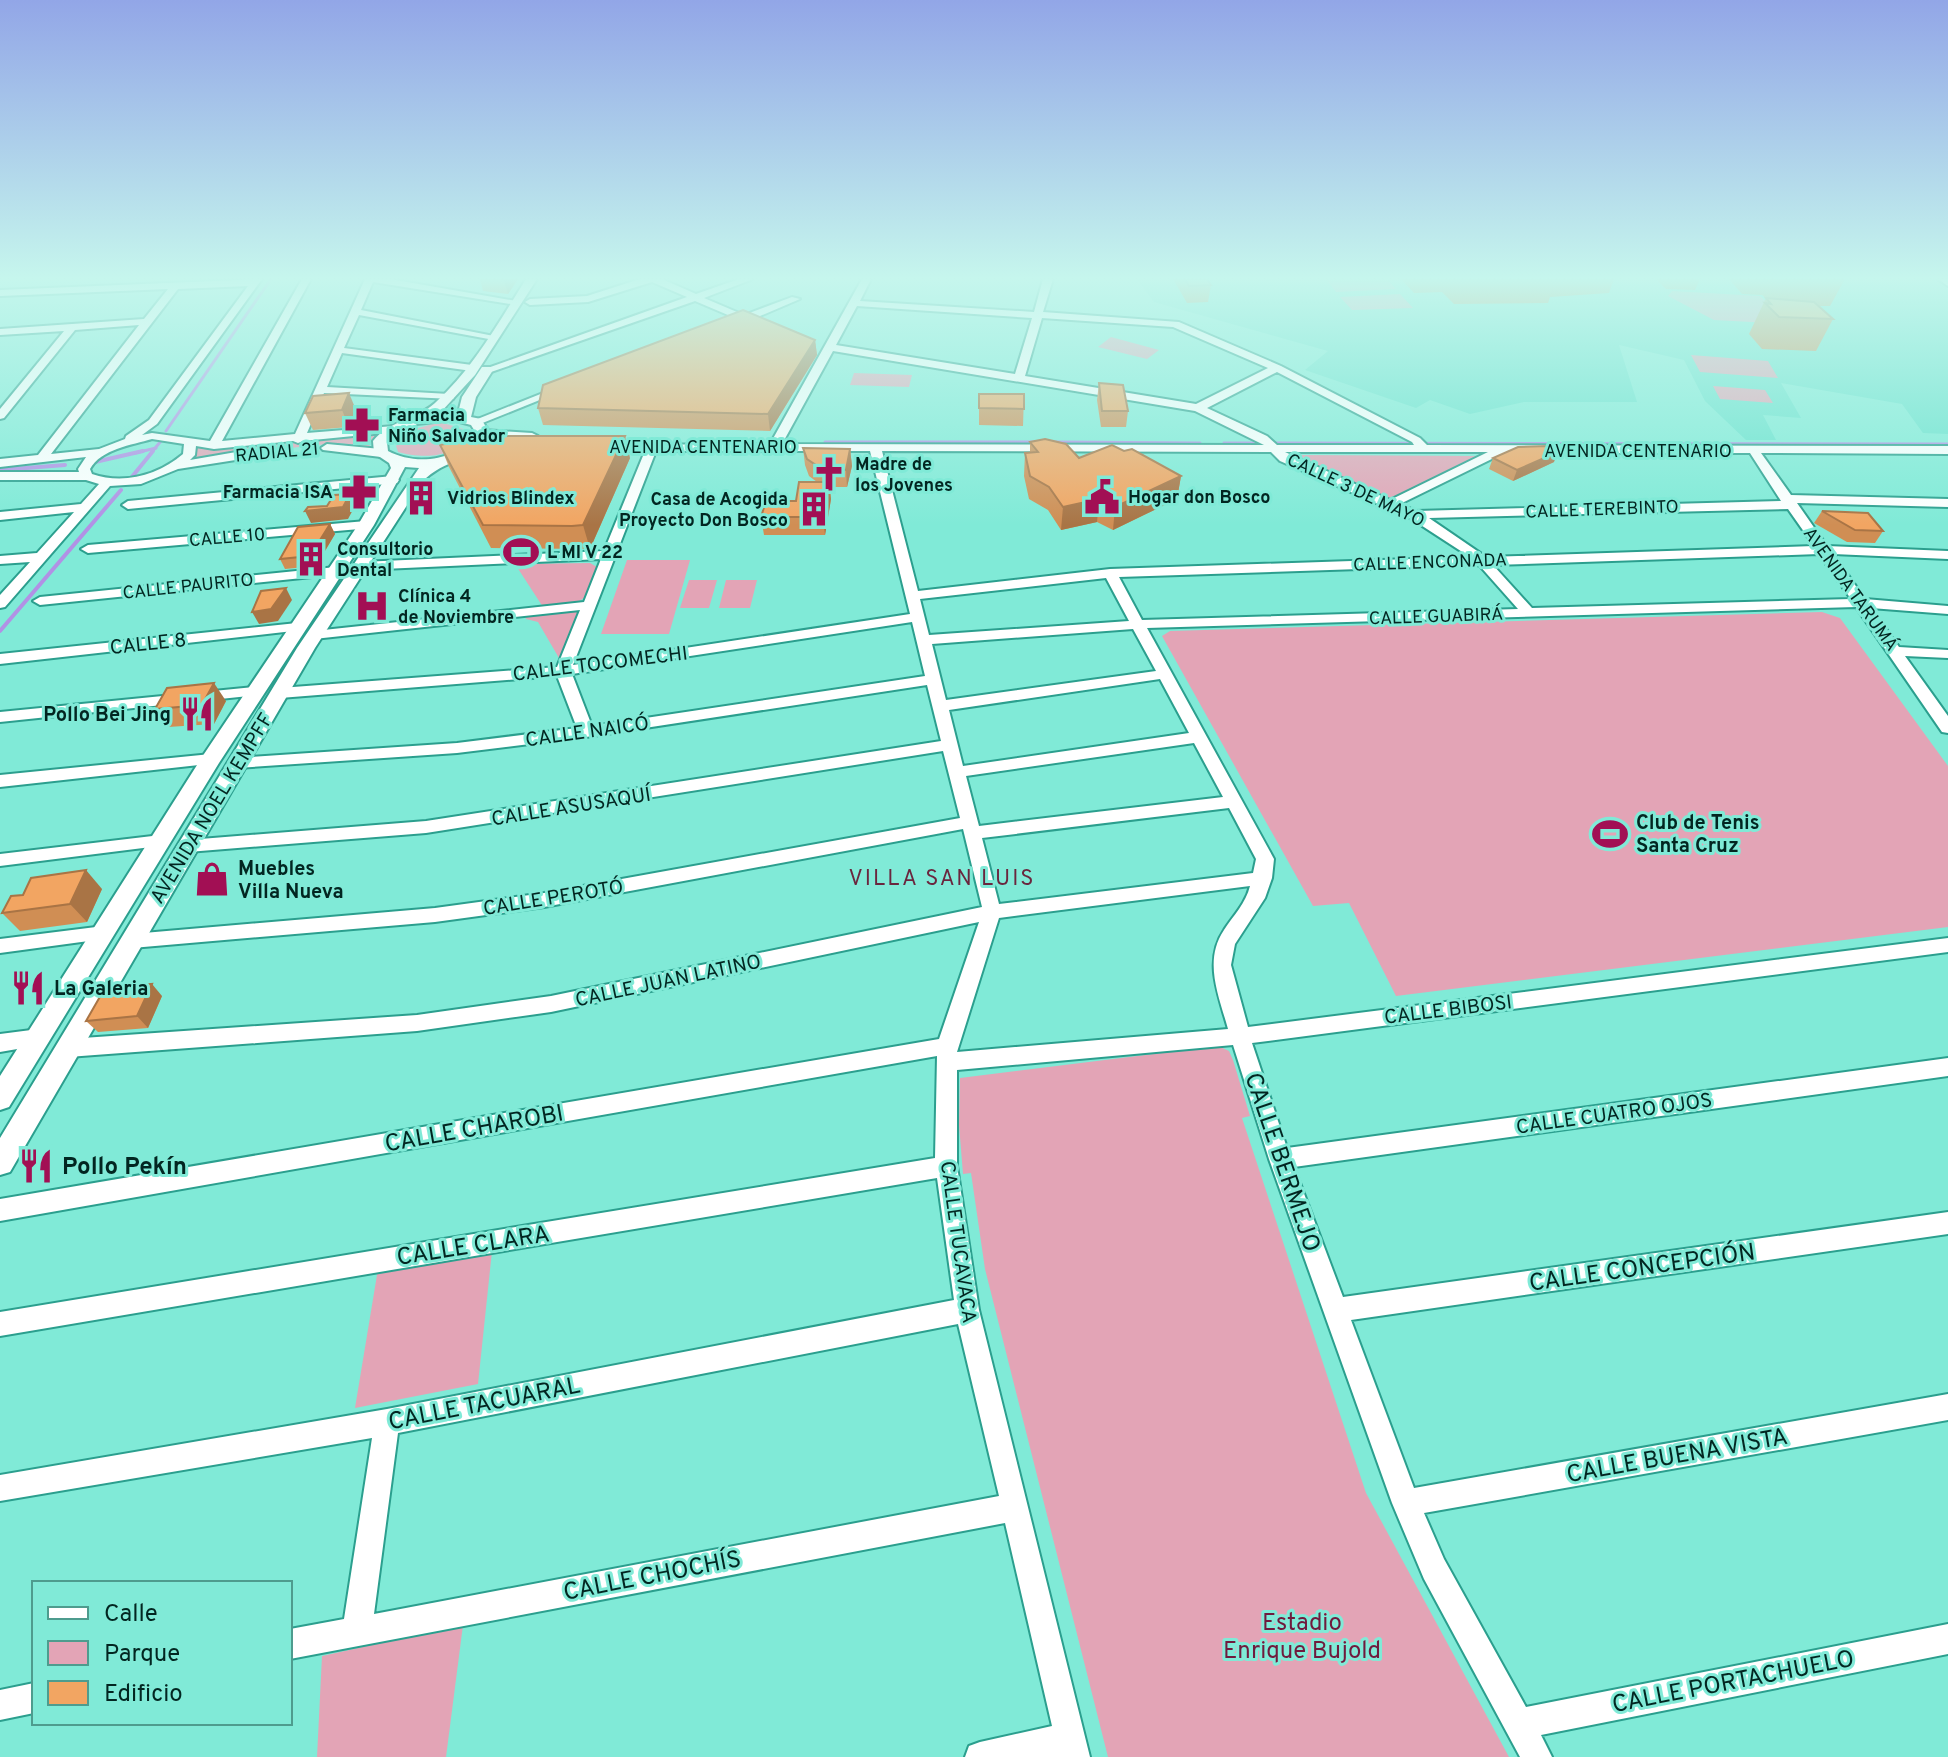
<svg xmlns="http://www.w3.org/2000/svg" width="1948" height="1757" font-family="Overpass,sans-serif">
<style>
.built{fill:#68e1cd}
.green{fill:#e3a4b6}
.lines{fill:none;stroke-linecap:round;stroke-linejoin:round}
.stream-far1{stroke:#b191e5;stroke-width:3}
.stream{stroke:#b191e5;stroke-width:4}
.minor-casing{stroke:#2b9f8e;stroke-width:4}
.major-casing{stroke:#2b9f8e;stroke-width:4}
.minor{fill:#fff;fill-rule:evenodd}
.major{fill:#fff;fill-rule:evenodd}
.wall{fill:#d08e54}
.shaded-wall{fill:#a97445}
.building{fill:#f2a562;stroke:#a97445;stroke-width:2}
.labels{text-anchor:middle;stroke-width:6;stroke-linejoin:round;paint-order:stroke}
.far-poi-label{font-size:18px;font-weight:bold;fill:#022621;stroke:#80ead7;text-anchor:start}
.far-street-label{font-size:18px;fill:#022621;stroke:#80ead7}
.street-label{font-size:20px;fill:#022621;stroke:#80ead7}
.poi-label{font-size:20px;font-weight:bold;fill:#022621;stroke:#80ead7;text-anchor:start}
.neighbourhood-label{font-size:22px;letter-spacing:2px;fill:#6a263e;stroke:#80ead7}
.near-street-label{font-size:24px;fill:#022621;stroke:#80ead7}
.near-poi-label{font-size:24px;font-weight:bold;fill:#022621;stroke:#80ead7;text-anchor:start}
.near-park-label{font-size:24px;fill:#701a3d;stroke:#80ead7}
</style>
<rect width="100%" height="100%" fill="#80ead7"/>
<polygon class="built" points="1137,279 1936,279 1948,289 1948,434 1923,433 1902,404 1781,383 1801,418 1763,415 1776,440 1746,440 1705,401 1684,360 1619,345 1637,402 1524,402 1470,414 1430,400 1416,408 1305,370 1328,351 1154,302"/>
<g class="green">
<polygon points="1326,279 1387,279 1396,289 1336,292"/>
<polygon points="1672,291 1760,296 1791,324 1714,320 1668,296"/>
<polygon points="1400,294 1413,308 1352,310 1340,297"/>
<polygon points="1111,337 1159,350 1147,359 1098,347"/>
<polygon points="1691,355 1768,361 1778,378 1700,372"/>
<polygon points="854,373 912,375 909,387 850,385"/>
<polygon points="1713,386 1765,390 1773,403 1720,399"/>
<path d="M440,422L463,429C462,461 419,458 398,452L396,446L411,430Z"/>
<polygon points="377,435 369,446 336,443 192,459 198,447"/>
<polygon points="1483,456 1390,499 1295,457 1300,455"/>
<polygon points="627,560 690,560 669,634 601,634"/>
<polygon points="590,563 597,567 589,595 574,604 543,607 515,564"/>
<polygon points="689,580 717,580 709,608 680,608"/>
<polygon points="726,580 757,580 750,608 719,608"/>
<polygon points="579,611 582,617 568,656 558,664 559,658 538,622 526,619 525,615"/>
<polygon points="1822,612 1840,618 1948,766 1948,927 1396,996 1349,903 1313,906 1162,636 1170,631"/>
<polygon points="1218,1046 1229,1051 1233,1060 1250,1116 1242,1118 1366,1493 1509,1757 1108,1757 985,1269 971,1173 963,1174 959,1125 960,1078"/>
<polygon points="492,1251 478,1384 355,1408 378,1269"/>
<polygon points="463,1625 446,1757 317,1757 322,1656"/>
</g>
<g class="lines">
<g class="stream-far1">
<polyline points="166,431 271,279"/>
<polyline points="825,442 1036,442"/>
<polyline points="1054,442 1200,443"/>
<polyline points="1224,443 1948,444"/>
<polyline points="135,453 156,448"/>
<polyline points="151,453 161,441"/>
</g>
<g class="stream">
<polyline points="95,462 143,451"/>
<polyline points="0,470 65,465"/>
<polyline points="131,478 153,451"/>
<polyline points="0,631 121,490"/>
</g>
<g class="minor-casing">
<g id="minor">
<path d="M262,279L157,424L142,435L152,433L210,441L302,279H311L222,441L295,434L365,279H390L522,302L517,305L373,282L361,310L499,337L494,340L359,315L344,348L472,365L477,368L472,371L342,353L327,387L449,394L454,397L453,399L324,393L307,433L394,426L400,429L394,432L303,441L298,443L293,441L214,449L196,446L195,455L190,460L242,451L248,455L242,459L178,469L141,484L110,486L5,607L0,608V595L30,562L0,564V556L37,553L74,512L0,520V512L81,504L99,484L86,480H0V472H79L78,469L86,457L0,467V459L38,455L139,325L75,330L4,418L0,419V409L64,331L0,335V329L144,319L168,289L0,296V290ZM248,286L149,420L126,436L125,439L99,449L51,454L178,289ZM152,439L184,444L183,454C158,475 124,485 92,474L90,469C101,449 132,445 152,439Z"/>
<polygon points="640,279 662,279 696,294 739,279 753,279 704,298 744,315 792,297 800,299 753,319 753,323 744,322 732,326 727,323 735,318 695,301 491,372 482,370 687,297 652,282 588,302 530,305 525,302 530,299 587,296"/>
<path d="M862,279H871L860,301L1034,312L1043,279H1053L1043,312L1179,322L1281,366L1420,438L1427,445L1948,446V454L1761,453L1791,495L1948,499V507L1797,503L1827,546L1948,551V559L1833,554L1865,599L1948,606V614L1871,608L1899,647L1948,650V658L1905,656L1948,716V733L1942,732L1856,607L1147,628L1274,859L1272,878L1265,898L1235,944L1231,965L1248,1027L1948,938V952L1252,1043L1287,1148L1948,1058V1076L1294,1167L1343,1297L1948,1212V1234L1351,1320L1414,1488L1948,1394V1420L1424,1513L1444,1559L1526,1707L1948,1624V1654L1541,1735L1552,1757H1520L1424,1579L1392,1503L1269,1159L1233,1045L957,1070V1166L979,1310L1090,1757H965L969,1746L980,1742L1052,1726L1005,1523L290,1659V1629L344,1619L372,1438L0,1501V1475L387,1409L954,1300L937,1178L0,1336V1312L935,1158L937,1056L0,1221V1199L939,1039L979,922L551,1012L417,1031L68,1057L61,1054L58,1048L61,1042L68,1039L417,1015L551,996L982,907L963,829L544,907L435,922L132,948L125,946L123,941L125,936L132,934L435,908L544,893L960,818L943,751L426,833L188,852L179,846L188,840L426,821L941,741L927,685L586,737L457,753L237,768L229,763L237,758L457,743L577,728L557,676L280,698L272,693L280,688L557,667L580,610L314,639L307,635L314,631L584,602L601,559L361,570L354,566L361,562L604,551L645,451H606L602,449V445L770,444ZM857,306L1032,318L1015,374L836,345ZM1042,318L1173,327L1268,368L1196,404L1025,376ZM833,351L1195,411L1264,445L782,444ZM1277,372L1412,442L1414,445H1277L1267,436L1207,408ZM656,451H870L910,614L573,665ZM882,451L1271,452L1280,461L1410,518L1470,557L1110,569L918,591ZM1285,452H1488L1390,500ZM1504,453H1750L1781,501L1416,511L1400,504ZM1788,509L1814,546L1486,557L1429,518ZM1819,554L1851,599L1532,608L1493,565ZM1479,565L1518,609L1142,620L1119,577ZM1106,578L1129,621L929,635L920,599ZM912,622L925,676L592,726L572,674ZM1133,629L1156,671L946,700L932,644ZM1160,679L1189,733L963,766L949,710ZM1194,743L1223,797L979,826L966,776ZM1229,808L1256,859L1253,873L999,904L982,838ZM1250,886C1246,903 1233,916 1224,930C1203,961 1219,996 1228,1029L957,1052L999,918ZM958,1324L999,1496L374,1614L398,1433Z"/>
<polygon points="558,387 567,389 480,424 470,422"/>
<polygon points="483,430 532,433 538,436 532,439 479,435 477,433"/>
<polygon points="327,444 381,449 387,453 381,457 323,450 321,448"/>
<polygon points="393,476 399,480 397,483 128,509 122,505 128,501"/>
<polygon points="366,521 371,522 371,528 88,553 81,549 88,545"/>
<polygon points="336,567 341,568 341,574 40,605 33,601 40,597"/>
<polygon points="297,623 304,627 302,630 0,664 0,654"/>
<polygon points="254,687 259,689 259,695 0,722 0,712"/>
<polygon points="211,754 217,755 219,759 217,763 0,787 0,775"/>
<polygon points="161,835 170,841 167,845 0,866 0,854"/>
<polygon points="104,926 111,928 113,933 111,938 0,953 0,939"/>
<polygon points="39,1029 46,1032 49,1038 46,1044 0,1052 0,1034"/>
<polygon points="34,1683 34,1713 0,1720 0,1690"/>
</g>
</g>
<g class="major-casing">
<g id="major">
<path d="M526,279H537L475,375L440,413H458L462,397L482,367H492L493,370L476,397L471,417L481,419L490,433C470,465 446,457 422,482L315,648L10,1172L0,1175V1138L297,648L419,468L405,467L374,525L219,763L9,1107L0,1110V1076L204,754L358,525L391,468L389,463L374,453L373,441C390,420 416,420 435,403C473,369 499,322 526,279ZM452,420L471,425L476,433C458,461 416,466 388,451L387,442L417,424Z"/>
<polygon points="1938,279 1948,279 1948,286"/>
</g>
</g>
<use href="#minor" class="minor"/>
<use href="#major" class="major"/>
</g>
<g class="wall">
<polygon points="480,279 518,279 508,294 483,291"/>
<polygon points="1173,279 1207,279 1211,285 1208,302 1187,303"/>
<polygon points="1401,279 1614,279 1609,293 1550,297 1548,303 1454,304 1442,292 1414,293"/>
<polygon points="1656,279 1700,279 1695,290 1666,289"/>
<polygon points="1729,279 1845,279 1830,306 1818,306 1833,319 1816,351 1762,349 1749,334 1766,298 1762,295 1742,294"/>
<polygon points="815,340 817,355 770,431 543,425 538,408"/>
<polygon points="1099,383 1128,411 1126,427 1101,427 1097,400"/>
<polygon points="979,394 1024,394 1023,426 979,425"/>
<polygon points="313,396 356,410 349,427 313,430 305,413"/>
<polygon points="1030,442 1079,458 1181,476 1177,499 1113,530 1097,522 1061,530 1048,510 1029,499 1024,476 1025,453 1030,453"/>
<polygon points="440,445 630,458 590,549 491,548 449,467"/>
<polygon points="803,448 850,449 852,466 847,487 833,487 832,493 830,491 831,499 825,535 764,535 761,517 796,501 817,482 809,476 805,465"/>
<polygon points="1493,458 1554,462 1513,481 1489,469"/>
<polygon points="1822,511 1883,531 1875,543 1847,542 1814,523"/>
<polygon points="330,524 335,534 316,566 285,569 280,559"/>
<polygon points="226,701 214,724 168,727 155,709"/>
<polygon points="102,889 87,922 20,931 2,913 23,895"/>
<polygon points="162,996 148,1028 98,1032 86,1021"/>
</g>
<g class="shaded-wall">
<polygon points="505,279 518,279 508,294 504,281"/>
<polygon points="815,340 817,355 770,431 768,414"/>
<polygon points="349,393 356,410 349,427 342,410"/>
<polygon points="625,436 630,458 590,549 583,525"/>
<polygon points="850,449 852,466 847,487 846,470"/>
<polygon points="1558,452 1554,462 1513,481 1517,470"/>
<polygon points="832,469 833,487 832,493 831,475"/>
<polygon points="1181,476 1177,499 1113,530 1115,507"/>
<polygon points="829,482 831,499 825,535 823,517"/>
<polygon points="350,494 355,506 348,519 311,523 305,511 343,507"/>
<polygon points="1099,499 1097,522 1061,530 1063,507"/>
<polygon points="330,524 335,534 316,566 310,556"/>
<polygon points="286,588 292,600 278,621 259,624 252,612"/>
<polygon points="214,683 226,701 214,724 202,705"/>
<polygon points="86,870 102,889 87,922 70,904"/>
<polygon points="152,984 162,996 148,1028 137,1016"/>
</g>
<g class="building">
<polygon points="1185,279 1207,279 1211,285 1189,286"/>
<polygon points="1766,298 1814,302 1833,319 1779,317 1765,303 1771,304"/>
<polygon points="743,310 815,340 768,414 538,408 543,385"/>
<polygon points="1099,383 1123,385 1128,411 1102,411"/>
<polygon points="349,393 342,410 305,413 313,396"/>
<polygon points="979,394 1024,394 1024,409 979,408"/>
<polygon points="480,436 625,436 583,525 572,526 483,525 440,445"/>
<polygon points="1045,439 1066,444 1079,458 1112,445 1124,451 1132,449 1181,476 1115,507 1099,499 1063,507 1049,487 1030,476 1025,453 1038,452 1030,442"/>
<polygon points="1548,446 1558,452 1517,470 1493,458 1518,447"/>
<polygon points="803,448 850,449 846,470 832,469 831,475 807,459"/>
<polygon points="799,482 829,482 823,517 761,517 766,501 796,501"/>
<polygon points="350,494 343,507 305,511 308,507 327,506 334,495"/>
<polygon points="1822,511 1868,513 1883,531 1855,530"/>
<polygon points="330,524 310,556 280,559 298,527"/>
<polygon points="286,588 271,609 252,612 261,591"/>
<polygon points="214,683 202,705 155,709 167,688"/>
<polygon points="86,870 70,904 2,913 11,896 23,895 31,878"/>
<polygon points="152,984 137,1016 86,1021 105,988"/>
</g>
<linearGradient id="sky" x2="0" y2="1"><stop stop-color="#92a6e7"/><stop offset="0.53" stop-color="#c6f6ed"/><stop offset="1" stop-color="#c6f6ed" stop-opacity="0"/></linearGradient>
<rect width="1948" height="525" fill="url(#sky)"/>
<defs>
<g id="pharmacy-bare" transform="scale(2.76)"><path d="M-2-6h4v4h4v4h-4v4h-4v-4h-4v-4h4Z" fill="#a20f54" stroke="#80ead7" stroke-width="2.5" paint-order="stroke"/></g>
<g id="church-bare" transform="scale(2.76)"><path d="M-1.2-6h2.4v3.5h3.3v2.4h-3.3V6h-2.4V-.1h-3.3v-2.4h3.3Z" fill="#a20f54" stroke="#80ead7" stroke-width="2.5" paint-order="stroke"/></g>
<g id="civic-bare" transform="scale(2.76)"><path d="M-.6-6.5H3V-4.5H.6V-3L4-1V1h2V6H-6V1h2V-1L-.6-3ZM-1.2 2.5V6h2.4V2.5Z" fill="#a20f54" stroke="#80ead7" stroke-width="2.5" paint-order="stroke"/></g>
<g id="building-bare" transform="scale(2.76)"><path d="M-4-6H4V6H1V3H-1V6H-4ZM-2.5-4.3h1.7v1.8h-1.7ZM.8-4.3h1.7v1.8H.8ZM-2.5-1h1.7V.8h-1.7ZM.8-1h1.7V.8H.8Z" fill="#a20f54" stroke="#80ead7" stroke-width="2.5" paint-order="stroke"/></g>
<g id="stadium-bare" transform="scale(2.76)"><path d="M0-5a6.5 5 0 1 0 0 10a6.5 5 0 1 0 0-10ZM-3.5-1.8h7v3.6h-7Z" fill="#a20f54" stroke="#80ead7" stroke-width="2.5" paint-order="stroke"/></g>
<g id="hospital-bare" transform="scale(2.76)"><path d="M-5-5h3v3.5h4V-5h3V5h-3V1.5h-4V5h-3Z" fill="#a20f54" stroke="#80ead7" stroke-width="2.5" paint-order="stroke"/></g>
<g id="restaurant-bare" transform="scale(2.76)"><path d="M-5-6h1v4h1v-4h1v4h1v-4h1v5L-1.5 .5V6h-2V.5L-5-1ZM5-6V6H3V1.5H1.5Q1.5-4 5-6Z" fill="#a20f54" stroke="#80ead7" stroke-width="2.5" paint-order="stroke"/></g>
<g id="shop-bare" transform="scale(2.76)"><path d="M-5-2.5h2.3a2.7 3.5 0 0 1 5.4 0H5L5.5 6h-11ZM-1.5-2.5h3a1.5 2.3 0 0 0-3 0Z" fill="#a20f54" stroke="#80ead7" stroke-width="2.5" paint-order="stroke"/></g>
</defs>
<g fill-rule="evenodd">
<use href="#pharmacy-bare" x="362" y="425"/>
<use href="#church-bare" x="829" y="474"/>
<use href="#pharmacy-bare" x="359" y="492"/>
<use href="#civic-bare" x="1102" y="497"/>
<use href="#building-bare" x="421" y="498"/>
<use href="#building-bare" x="814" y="509"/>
<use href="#stadium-bare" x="521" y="552"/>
<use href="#building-bare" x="311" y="559"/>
<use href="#hospital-bare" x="372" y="606"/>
<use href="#restaurant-bare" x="197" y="714"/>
<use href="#stadium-bare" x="1610" y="834"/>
<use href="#shop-bare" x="212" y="879"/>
<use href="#restaurant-bare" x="28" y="988"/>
<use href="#restaurant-bare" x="36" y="1166"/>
</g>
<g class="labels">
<g class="far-poi-label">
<text x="388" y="421">Farmacia<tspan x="388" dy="21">Niño Salvador</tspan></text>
<text x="855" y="470">Madre de<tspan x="855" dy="21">los Jovenes</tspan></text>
<text x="333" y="498" text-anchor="end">Farmacia ISA</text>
<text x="1128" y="503">Hogar don Bosco</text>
<text x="447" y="504">Vidrios Blindex</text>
<text x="788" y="505" text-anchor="end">Casa de Acogida<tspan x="788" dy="21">Proyecto Don Bosco</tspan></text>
<text x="337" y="555">Consultorio<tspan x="337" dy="21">Dental</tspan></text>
<text x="547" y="558">L MI V 22</text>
<text x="398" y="602">Clínica 4<tspan x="398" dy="21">de Noviembre</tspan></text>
</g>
<g class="far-street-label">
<text x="703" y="453">AVENIDA CENTENARIO</text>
<text x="1638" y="457">AVENIDA CENTENARIO</text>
<text transform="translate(277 452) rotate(-5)" y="6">RADIAL 21</text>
<text transform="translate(1356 490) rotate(25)" y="6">CALLE 3 DE MAYO</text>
<text transform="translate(1602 509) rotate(-2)" y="6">CALLE TEREBINTO</text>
<text transform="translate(227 537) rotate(-5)" y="6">CALLE 10</text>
<text transform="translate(1430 562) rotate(-2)" y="6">CALLE ENCONADA</text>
<text transform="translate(188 586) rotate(-6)" y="6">CALLE PAURITO</text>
<text transform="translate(1851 589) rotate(54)" y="6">AVENIDA TARUMÁ</text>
<text transform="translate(1436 616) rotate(-2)" y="6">CALLE GUABIRÁ</text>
</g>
<g class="street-label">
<text transform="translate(148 643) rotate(-6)" y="7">CALLE 8</text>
<text transform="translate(600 663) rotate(-7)" y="7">CALLE TOCOMECHI</text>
<text transform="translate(587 731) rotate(-8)" y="7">CALLE NAICÓ</text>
<text transform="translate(571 806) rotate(-9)" y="7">CALLE ASUSAQUÍ</text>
<text transform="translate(211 808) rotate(-59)" y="7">AVENIDA NOEL KEMPFF</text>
<text transform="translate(553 897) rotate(-9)" y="7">CALLE PEROTÓ</text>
<text transform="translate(668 980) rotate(-12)" y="7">CALLE JUAN LATINO</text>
<text transform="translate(1448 1009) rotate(-7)" y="7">CALLE BIBOSI</text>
<text transform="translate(1614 1113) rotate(-8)" y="7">CALLE CUATRO OJOS</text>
<text transform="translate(959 1242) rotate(82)" y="7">CALLE TUCAVACA</text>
</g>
<g class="poi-label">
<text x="171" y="721" text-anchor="end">Pollo Bei Jing</text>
<text x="1636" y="829">Club de Tenis<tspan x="1636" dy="23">Santa Cruz</tspan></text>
<text x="238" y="875">Muebles<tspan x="238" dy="23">Villa Nueva</tspan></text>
<text x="54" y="995">La Galeria</text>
</g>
<g class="neighbourhood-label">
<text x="942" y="885">VILLA SAN LUIS</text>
</g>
<g class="near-street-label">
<text transform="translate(474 1128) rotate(-10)" y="8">CALLE CHAROBI</text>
<text transform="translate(1283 1162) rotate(71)" y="8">CALLE BERMEJO</text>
<text transform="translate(473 1245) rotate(-9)" y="8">CALLE CLARA</text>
<text transform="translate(1642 1267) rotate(-8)" y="8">CALLE CONCEPCIÓN</text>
<text transform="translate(484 1403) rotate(-11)" y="8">CALLE TACUARAL</text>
<text transform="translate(1677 1455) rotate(-10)" y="8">CALLE BUENA VISTA</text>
<text transform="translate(652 1575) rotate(-11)" y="8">CALLE CHOCHÍS</text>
<text transform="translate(1733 1681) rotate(-11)" y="8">CALLE PORTACHUELO</text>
</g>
<g class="near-poi-label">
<text x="62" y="1174">Pollo Pekín</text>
</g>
<g class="near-park-label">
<text x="1302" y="1630">Estadio<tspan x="1302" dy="28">Enrique Bujold</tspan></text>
</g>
</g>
<rect x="32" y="1581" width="260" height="144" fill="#80ead7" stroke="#4e9c8e" stroke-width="2"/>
<rect x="48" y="1607" width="40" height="12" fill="#ffffff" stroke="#4e9c8e" stroke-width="2"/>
<text x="104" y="1621" font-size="24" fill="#022621">Calle</text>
<rect x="48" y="1641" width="40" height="24" fill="#e3a4b6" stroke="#4e9c8e" stroke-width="2"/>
<text x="104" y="1661" font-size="24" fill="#022621">Parque</text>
<rect x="48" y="1681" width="40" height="24" fill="#f2a562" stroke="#4e9c8e" stroke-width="2"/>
<text x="104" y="1701" font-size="24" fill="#022621">Edificio</text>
</svg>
